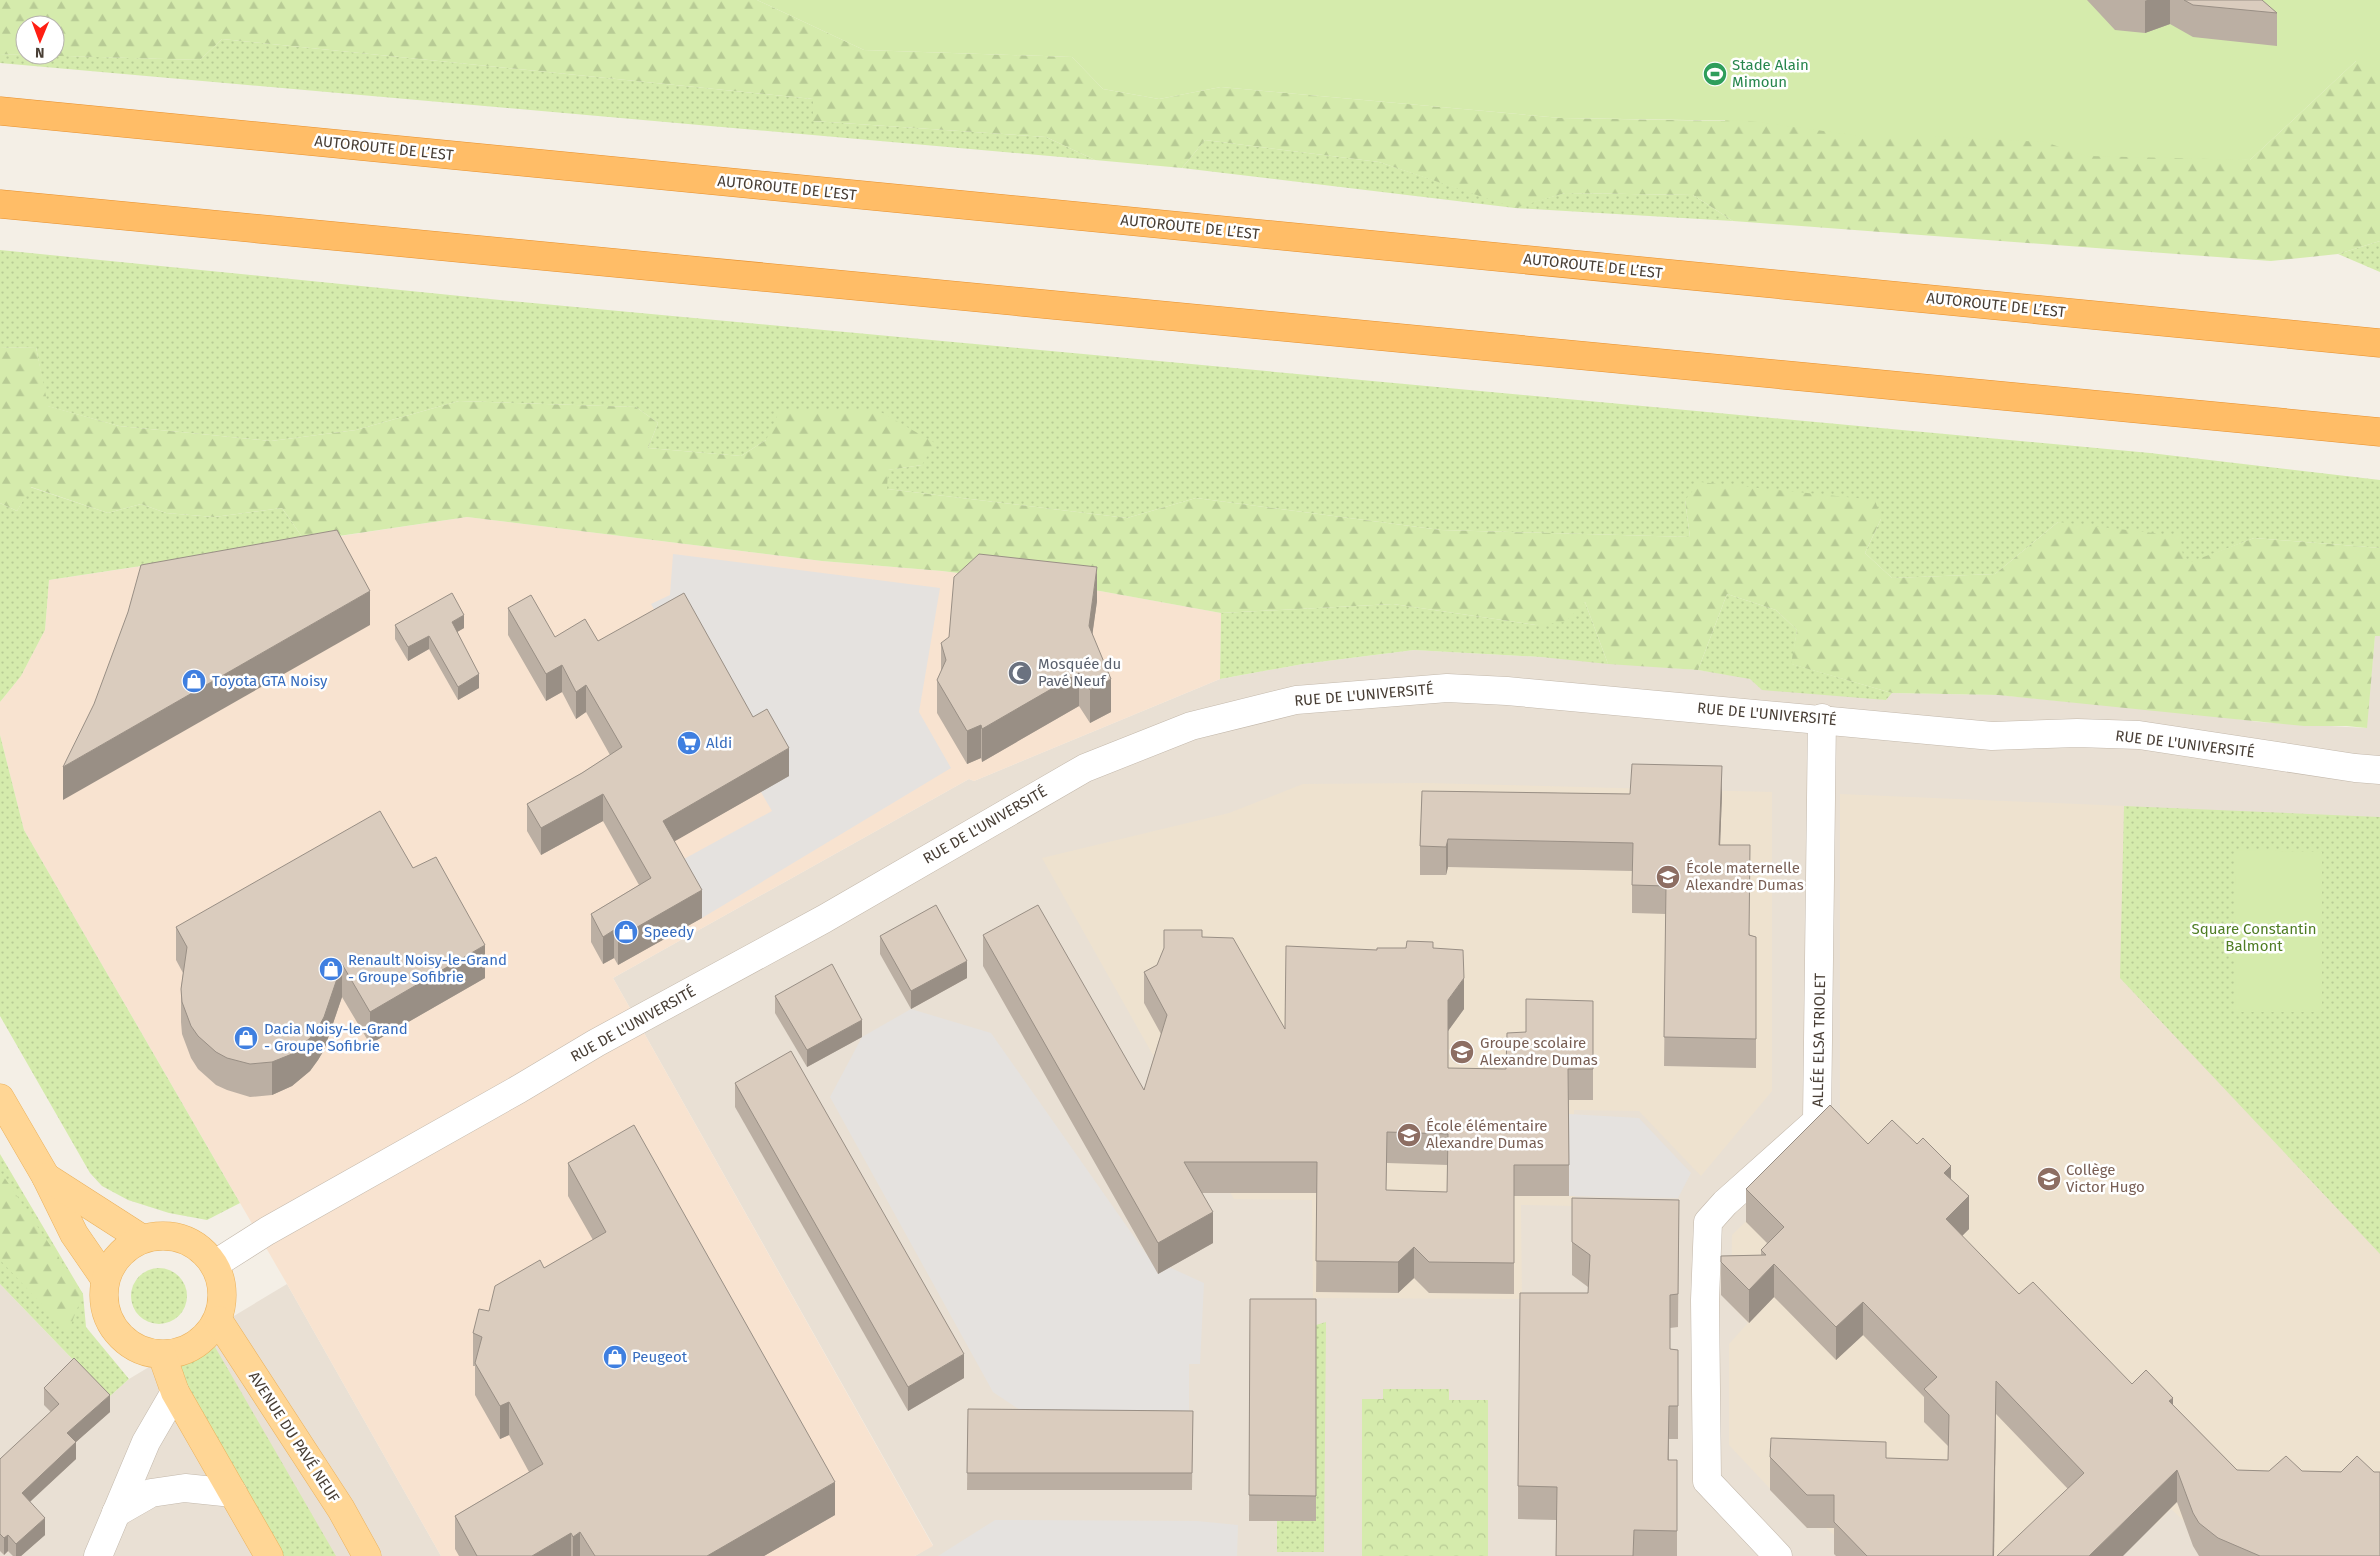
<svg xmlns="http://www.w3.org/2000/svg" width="2380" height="1556" font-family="'Fira Sans',sans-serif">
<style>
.residential{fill:#e9e0d4}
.commercial{fill:#f8e3d0}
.education{fill:#eee2cf}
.grass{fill:url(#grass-dots)}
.forest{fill:url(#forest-firs)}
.park{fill:url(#park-crowns)}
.pitch{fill:#d5ebac}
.parking{fill:#e5e2df}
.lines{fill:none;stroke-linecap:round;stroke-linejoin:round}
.minor-casing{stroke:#c3b8ab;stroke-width:29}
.major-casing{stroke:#ebb25d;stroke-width:29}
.highway-casing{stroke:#e7902d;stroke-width:29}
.minor{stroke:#fff;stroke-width:28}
.major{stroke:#ffd695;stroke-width:28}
.highway{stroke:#ffbd67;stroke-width:28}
.wall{fill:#bbafa3;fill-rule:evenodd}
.shaded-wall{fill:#998f85}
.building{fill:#daccbe;stroke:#998f85;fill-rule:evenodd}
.labels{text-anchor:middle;stroke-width:5;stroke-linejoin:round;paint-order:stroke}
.leisure-label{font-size:15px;fill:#27864d;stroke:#fff;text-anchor:start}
.street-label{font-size:15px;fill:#483e35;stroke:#fff}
.worship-label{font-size:15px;fill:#5b616d;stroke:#fff;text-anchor:start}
.shop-label{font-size:15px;fill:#366cbe;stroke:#fff;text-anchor:start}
.education-label{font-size:15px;fill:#785e54;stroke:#fff;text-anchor:start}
.park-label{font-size:15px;fill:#4f7d24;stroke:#fff}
</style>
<defs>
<pattern id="grass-dots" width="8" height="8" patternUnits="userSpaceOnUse" patternTransform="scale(1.25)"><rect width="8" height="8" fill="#d5ebac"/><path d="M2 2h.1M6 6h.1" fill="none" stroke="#b8cb95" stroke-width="1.8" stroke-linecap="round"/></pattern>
<pattern id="forest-firs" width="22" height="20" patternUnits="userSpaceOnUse" patternTransform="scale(1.25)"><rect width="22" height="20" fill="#d5ebac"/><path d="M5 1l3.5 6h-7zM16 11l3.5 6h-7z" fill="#b8cb95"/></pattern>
<pattern id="park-crowns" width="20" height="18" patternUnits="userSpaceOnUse" patternTransform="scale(1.25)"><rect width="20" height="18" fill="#d5ebac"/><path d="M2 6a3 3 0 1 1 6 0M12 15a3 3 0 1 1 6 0" fill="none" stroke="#b8cb95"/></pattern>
</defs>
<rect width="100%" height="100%" fill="#f4efe6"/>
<g class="residential">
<polygon points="2375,636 2380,636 2380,1556 915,1556 933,1545 613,978 969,779 974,781 1220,679 1303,664 1414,650 1541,657 1698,670 1886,700 1892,693 1998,695 2193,713 2259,722 2366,728"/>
<polygon points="0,1284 109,1397 129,1379 287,1284 441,1556 0,1556"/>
</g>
<polygon class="commercial" points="467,517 822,561 942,571 1100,591 1221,613 1220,679 974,781 969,779 613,978 933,1546 915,1556 441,1556 287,1284 24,830 0,735 0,702 21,676 45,630 49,580"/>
<g class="education">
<polygon points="1425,783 1772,792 1772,1091 1701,1176 1639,1111 1574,1110 1575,1206 1521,1205 1522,1299 1313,1298 1312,1200 1234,1199 1042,858 1229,813 1303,784"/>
<polygon points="1840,794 2124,806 2120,978 2380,1254 2380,1556 2187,1524 2171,1509 2155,1525 2142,1513 2122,1556 1836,1556 1834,1535 1826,1528 1807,1528 1729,1445 1729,1344 1748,1323 1731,1305 1732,1235 1840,1128"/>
</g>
<g class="grass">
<polygon points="222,39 813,99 813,121 1046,137 1095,160 0,63 0,54 200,60"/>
<polygon points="1205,140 1379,162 1515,207 1565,193 1693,195 1733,221 1515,208 1182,168"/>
<polygon points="2380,241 2380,272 2338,254"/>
<polygon points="0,250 511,301 2150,453 2380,480 2380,548 2254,538 2185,565 2058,522 1995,574 1892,578 1865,553 1881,519 1685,500 1690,537 1441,530 1196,498 1127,518 887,489 887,470 922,465 766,440 741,456 648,448 658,423 636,407 459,401 356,430 271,441 119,426 47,406 36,347 0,348"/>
<polygon points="30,487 108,513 141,504 166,513 214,517 282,508 305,541 49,580 45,630 21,676 0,702 0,503 17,511"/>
<polygon points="1727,594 1776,610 1797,630 1792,664 1892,693 1886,700 1762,690 1750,679 1698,670"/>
<polygon points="1585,602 1608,664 1541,657 1414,650 1303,664 1220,679 1221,613 1393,604 1536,625"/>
<polygon points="0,735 24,830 240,1203 207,1220 169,1213 128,1200 102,1186 90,1173 0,1016"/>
<polygon points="2124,806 2380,817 2380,1254 2120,978"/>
<polygon points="0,1154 83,1294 86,1327 129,1379 109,1397 0,1284"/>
<circle cx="159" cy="1296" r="28"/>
<polygon points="1326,1322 1324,1552 1277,1552 1277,1520 1316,1521 1316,1325"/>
<polygon points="215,1347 229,1371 336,1556 282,1556 177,1368 194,1361"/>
</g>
<g class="forest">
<polygon points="0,0 757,0 864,50 1072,57 1103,89 1159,99 1221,87 1561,118 1725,121 1730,107 2250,160 2356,61 2380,61 2380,241 2338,254 2271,261 1733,221 1693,195 1565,193 1515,208 1379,162 1205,140 1182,168 1095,160 1046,137 813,121 813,99 222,39 200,60 26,55 55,55 55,25 25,25 25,55 0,54"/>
<polygon points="36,347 48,406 119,426 271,441 356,430 459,401 636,407 658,423 648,448 741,456 766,440 780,410 879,411 935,443 922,465 888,470 887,489 1127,518 1196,498 1441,530 1690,537 1685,500 1700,482 1875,500 1881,519 1865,553 1892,578 1995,574 2058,522 2179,536 2185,564 2254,538 2380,548 2380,636 2375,636 2367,728 2346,726 2304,726 1998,695 1892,693 1791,664 1797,630 1776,610 1727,594 1698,670 1608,664 1585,602 1565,622 1536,625 1393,604 1221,613 1100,591 942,571 822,561 467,517 305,541 282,508 214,517 166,513 141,504 108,513 31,487 17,511 0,503 0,348"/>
<polygon points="0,1171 83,1294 68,1332 0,1260"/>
</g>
<polygon class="park" points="1383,1389 1449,1389 1449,1400 1488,1400 1488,1556 1362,1556 1362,1399 1383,1399"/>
<g class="pitch">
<polygon points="757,0 2380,0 2380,61 2356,61 2250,160 2086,156 2045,142 1932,136 1860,136 1750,121 1561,118 1221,87 1159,99 1103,89 1072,57 864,50"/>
<polygon points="2236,850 2322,852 2322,1012 2235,1012"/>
</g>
<g class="parking">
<polygon points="673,554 940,588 919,712 951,768 702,918 673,865 772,811 651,604 670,595"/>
<polygon points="911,1009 991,1033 1149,1258 1204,1283 1200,1364 1189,1364 1189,1418 1026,1414 993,1392 830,1097 862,1037"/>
<polygon points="1569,1114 1639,1118 1691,1173 1678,1198 1569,1196"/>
<polygon points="995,1520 1197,1521 1238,1525 1237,1556 938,1556"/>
</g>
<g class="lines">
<g class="minor-casing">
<g id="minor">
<polyline points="215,1264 267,1231 519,1089 596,1043 824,919 1085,768 1191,726 1296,700 1447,688 1507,691 1992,736 2077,733 2139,735 2355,768 2380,770"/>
<polyline points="116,1513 151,1493 185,1488 233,1493"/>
<polyline points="98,1556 146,1442 175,1392"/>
<polyline points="1778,1556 1707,1481 1705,1300 1708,1222 1725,1203 1817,1121 1822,718"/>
</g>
</g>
<g class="major-casing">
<g id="major">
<polyline points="0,1098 46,1177 74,1234 105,1279"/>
<polyline points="46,1177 141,1238"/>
<circle cx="163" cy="1295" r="59"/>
<polyline points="218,1320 341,1509 367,1556"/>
<polyline points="162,1355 175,1392 269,1556"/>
</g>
</g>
<g class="highway-casing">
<g id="highway">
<polyline points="0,111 2380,343"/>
<polyline points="0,204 2380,432"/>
</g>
</g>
<use href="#minor" class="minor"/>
<use href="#major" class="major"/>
<use href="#highway" class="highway"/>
</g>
<g class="wall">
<polygon points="2087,0 2262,0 2277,13 2277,46 2193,37 2170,24 2145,33 2115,30"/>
<polygon points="1097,601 1092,635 1111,712 1090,723 1079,706 982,762 981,758 967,764 937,713 937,680 941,673 941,643"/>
<polygon points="508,608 555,637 598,641 753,717 789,776 674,841 702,918 618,965 614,958 603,964 591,942 591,914 639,885 603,821 541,855 527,831 527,804 582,773 610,755 586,712 576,719 562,692 546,701 508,635"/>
<polygon points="395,625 464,628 457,632 479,688 458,700 429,649 408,661 395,639"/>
<polygon points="1422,791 1630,794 1722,794 1720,845 1750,935 1756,937 1756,1068 1664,1066 1666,914 1632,913 1632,871 1448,867 1446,875 1420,875 1420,846"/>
<polygon points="413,868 485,978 370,1044 342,997 324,1050 318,1060 310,1071 292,1086 272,1095 250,1097 227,1090 216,1085 198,1069 191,1058 182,1034 181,1022 181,989 183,973 176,960 176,927"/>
<path d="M983,935L1144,1090L1161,1034L1144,1003V972L1157,965L1202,937L1285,1029L1377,950L1433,948L1464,1009L1448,1031V1068L1506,1069L1526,1032L1593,1001V1100H1569V1196H1514V1294L1429,1293L1414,1278L1398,1293L1316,1292L1317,1193H1202L1213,1243L1158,1274L983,966ZM1387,1163L1448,1165L1447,1192L1386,1190Z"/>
<polygon points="880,936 967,978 911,1009 880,954"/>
<polygon points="775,996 862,1037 807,1067 775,1013"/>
<polygon points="735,1083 964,1378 908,1411 735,1107"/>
<polygon points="1868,1144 1951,1179 1969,1229 1962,1236 2019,1294 2132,1384 2173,1405 2237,1470 2269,1471 2302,1471 2374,1472 2380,1556 2199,1556 2193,1546 2177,1502 2067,1488 1996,1414 1994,1556 1836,1556 1834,1554 1834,1528 1807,1528 1770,1490 1770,1457 1886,1458 1948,1460 1949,1447 1924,1422 1924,1397 1863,1335 1836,1360 1774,1297 1749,1323 1721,1295 1721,1256 1761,1255 1761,1250 1767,1243 1746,1222 1746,1189"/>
<polygon points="568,1163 835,1515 764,1556 459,1556 455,1549 455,1516 529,1472 509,1435 500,1439 475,1395 475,1366 473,1366 473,1333 489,1311 544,1268 593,1240 568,1196"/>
<polygon points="1572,1198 1679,1200 1678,1327 1670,1328 1670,1349 1678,1350 1678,1439 1669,1439 1669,1460 1677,1460 1677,1556 1556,1556 1557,1520 1518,1519 1518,1486 1588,1293 1588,1287 1572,1275"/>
<polygon points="1250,1299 1316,1299 1316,1521 1249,1521"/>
<polygon points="44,1388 110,1412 76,1442 76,1459 30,1502 45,1535 21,1556 13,1556 8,1551 4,1555 0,1551 0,1459 51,1412 44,1405"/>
<polygon points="968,1409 1193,1411 1192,1490 967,1490"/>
</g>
<g class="shaded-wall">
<polygon points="2147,0 2170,0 2170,24 2145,33 2145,1"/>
<polygon points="1097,567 1097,601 1089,659 1089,626"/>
<polygon points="370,591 370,625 63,800 63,767"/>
<polygon points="464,615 464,628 452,635 452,622"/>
<polygon points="429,636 429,649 408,661 408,647"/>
<polygon points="562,665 562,692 546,701 546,674"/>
<polygon points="1079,673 1079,706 982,762 982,729"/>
<polygon points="479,674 479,688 458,700 458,687"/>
<polygon points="1111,679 1111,712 1090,723 1090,690"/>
<polygon points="586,685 586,712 576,719 576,692"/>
<polygon points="981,725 981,758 967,764 967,731"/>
<polygon points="789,748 789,776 663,848 663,821"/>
<polygon points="1722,766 1722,794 1719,873 1719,845"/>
<polygon points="603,794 603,821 541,855 541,828"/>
<polygon points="1448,839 1448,867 1446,875 1446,847"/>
<polygon points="702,890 702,918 618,965 618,938"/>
<polygon points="614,930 614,958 603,964 603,937"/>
<polygon points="485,945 485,978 370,1044 370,1012"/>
<polygon points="967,961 967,978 911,1009 911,991"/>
<polygon points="342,964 342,997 324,1050 318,1060 310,1071 292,1086 272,1095 272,1062"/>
<polygon points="1464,978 1464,1009 1448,1031 1448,1000"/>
<polygon points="862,1020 862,1037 807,1067 807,1050"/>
<polygon points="1951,1166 1951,1199 1944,1173"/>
<polygon points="1969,1196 1969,1229 1946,1252 1946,1219"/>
<polygon points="1213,1212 1213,1243 1158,1274 1158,1243"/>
<polygon points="1414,1247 1414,1278 1398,1293 1398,1262"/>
<polygon points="1774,1264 1774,1297 1749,1323 1749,1290"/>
<polygon points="1863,1302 1863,1335 1836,1360 1836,1327"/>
<polygon points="964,1354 964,1378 908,1411 908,1387"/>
<polygon points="1996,1381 1994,1556 1993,1556"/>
<polygon points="110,1395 110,1412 76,1442 76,1459 22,1509 22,1493 67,1433"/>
<polygon points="2173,1398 2173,1430 2169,1401"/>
<polygon points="509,1402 509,1435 500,1439 500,1406"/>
<polygon points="2177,1470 2177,1502 2123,1556 2089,1556"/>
<polygon points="835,1482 835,1515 764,1556 707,1556"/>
<polygon points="45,1518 45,1535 21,1556 16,1556 16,1544"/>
<polygon points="580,1532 580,1556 573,1556 573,1537"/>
<polygon points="571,1533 571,1556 532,1556"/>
<polygon points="8,1535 8,1551 4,1555 4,1538"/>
</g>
<g class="building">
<polygon points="2184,0 2262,0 2277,13 2193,5"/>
<polygon points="337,530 370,591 63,767 94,704 128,612 141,565"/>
<polygon points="979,554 1097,567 1089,626 1111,679 1090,690 1079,673 982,729 981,725 967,731 937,680 946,660 941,643 949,637 954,577"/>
<polygon points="452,593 464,615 452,622 479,674 458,687 429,636 408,647 395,625"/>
<polygon points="684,593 753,717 767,709 789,748 663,821 702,890 618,938 614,930 603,937 591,914 651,878 603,794 541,828 527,804 582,773 622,747 586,685 576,692 562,665 546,674 508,608 531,595 555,637 585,619 598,641"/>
<polygon points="1632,764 1722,766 1719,845 1750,845 1749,935 1756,937 1756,1039 1664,1037 1666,886 1632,885 1633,843 1448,839 1446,847 1420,846 1422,791 1630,794"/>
<polygon points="380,811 413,868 436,857 485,945 370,1012 342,964 324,1017 318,1028 310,1038 292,1054 272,1062 250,1064 227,1058 216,1052 198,1036 191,1026 182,1002 181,989 187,947 176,927"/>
<polygon points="936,905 967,961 911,991 880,936"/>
<path d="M1038,905L1144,1090L1167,1015L1144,972L1157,965L1164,948V930H1202V937L1233,938L1285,1029L1286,946L1377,950V948H1406L1407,941L1433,942V948L1463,950L1464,978L1448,1000V1068L1506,1069L1507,1033L1526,1032V999L1593,1001V1069H1568L1569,1165H1514V1263L1429,1262L1414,1247L1398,1262L1316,1261L1317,1162H1184L1213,1212L1158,1243L983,935ZM1387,1132L1448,1134L1447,1192L1386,1190Z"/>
<polygon points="832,964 862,1020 807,1050 775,996"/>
<polygon points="791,1051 964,1354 908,1387 735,1083"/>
<polygon points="1830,1105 1868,1144 1892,1120 1917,1144 1923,1138 1951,1166 1944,1173 1969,1196 1946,1219 2019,1294 2033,1282 2132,1384 2146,1370 2173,1398 2169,1401 2237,1470 2269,1471 2286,1456 2302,1471 2341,1472 2357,1456 2374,1472 2380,1472 2380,1556 2260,1556 2218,1538 2199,1523 2193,1513 2177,1470 2089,1556 1997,1556 2084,1473 1996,1381 1993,1556 1867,1556 1834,1522 1834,1495 1807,1495 1770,1457 1771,1438 1886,1442 1886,1458 1948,1460 1949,1415 1924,1389 1937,1377 1863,1302 1836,1327 1774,1264 1749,1290 1721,1262 1721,1256 1766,1255 1761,1250 1784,1227 1746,1189"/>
<polygon points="634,1125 835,1482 707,1556 595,1556 580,1532 573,1537 571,1533 532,1556 477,1556 455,1516 543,1464 509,1402 500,1406 475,1363 482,1337 473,1333 479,1309 489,1311 495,1286 540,1260 544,1268 606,1232 568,1163"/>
<polygon points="1572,1198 1679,1200 1678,1294 1670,1295 1670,1349 1678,1350 1678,1406 1669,1406 1668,1460 1677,1460 1677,1531 1634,1530 1633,1556 1556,1556 1557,1487 1518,1486 1520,1293 1588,1293 1590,1255 1572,1242"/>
<polygon points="1250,1299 1316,1299 1316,1496 1249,1495"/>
<polygon points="74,1358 110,1395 67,1433 76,1442 22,1493 45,1518 16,1544 8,1535 4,1538 0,1534 0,1459 59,1404 44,1388"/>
<polygon points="968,1409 1193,1411 1192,1473 967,1473"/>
</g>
<defs>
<g id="stadium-disc" transform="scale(1.25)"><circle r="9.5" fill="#2e9e5b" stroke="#fff"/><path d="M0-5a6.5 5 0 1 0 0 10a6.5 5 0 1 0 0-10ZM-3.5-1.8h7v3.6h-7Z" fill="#fff"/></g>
<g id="mosque-disc" transform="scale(1.25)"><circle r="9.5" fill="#6b7280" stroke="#fff"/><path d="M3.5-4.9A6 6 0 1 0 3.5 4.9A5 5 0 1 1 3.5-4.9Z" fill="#fff"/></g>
<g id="shop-disc" transform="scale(1.25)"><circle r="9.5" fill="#3f7fe0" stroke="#fff"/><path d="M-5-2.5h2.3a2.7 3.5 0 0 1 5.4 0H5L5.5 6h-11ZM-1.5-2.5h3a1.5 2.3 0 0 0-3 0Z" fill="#fff"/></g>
<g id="supermarket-disc" transform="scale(1.25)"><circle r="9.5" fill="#3f7fe0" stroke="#fff"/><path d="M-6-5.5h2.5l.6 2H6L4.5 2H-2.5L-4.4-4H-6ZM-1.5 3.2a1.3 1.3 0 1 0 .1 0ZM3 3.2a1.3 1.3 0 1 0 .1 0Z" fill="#fff"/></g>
<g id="school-disc" transform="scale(1.25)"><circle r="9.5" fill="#8d6e63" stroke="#fff"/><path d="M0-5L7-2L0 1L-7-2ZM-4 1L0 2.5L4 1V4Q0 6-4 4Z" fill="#fff"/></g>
</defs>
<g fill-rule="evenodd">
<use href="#stadium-disc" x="1715" y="74"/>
<use href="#mosque-disc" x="1020" y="673"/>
<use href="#shop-disc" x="194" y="681"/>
<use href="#supermarket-disc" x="689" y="743"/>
<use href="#school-disc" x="1668" y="877"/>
<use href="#shop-disc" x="626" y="932"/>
<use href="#shop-disc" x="331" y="969"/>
<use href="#shop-disc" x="246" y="1038"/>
<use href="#school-disc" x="1462" y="1052"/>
<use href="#school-disc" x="1409" y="1135"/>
<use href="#school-disc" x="2049" y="1179"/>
<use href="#shop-disc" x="615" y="1357"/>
</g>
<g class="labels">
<g class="leisure-label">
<text x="1732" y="70">Stade Alain<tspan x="1732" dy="17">Mimoun</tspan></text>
</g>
<g class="street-label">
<text transform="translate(384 148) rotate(6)" y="5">AUTOROUTE DE L’EST</text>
<text transform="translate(787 188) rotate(6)" y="5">AUTOROUTE DE L’EST</text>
<text transform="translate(1190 227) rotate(6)" y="5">AUTOROUTE DE L’EST</text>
<text transform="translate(1593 266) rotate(6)" y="5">AUTOROUTE DE L’EST</text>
<text transform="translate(1996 305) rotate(6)" y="5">AUTOROUTE DE L’EST</text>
<text transform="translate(1364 695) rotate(-5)" y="5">RUE DE L'UNIVERSITÉ</text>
<text transform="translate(1767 714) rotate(5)" y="5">RUE DE L'UNIVERSITÉ</text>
<text transform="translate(2185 744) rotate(7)" y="5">RUE DE L'UNIVERSITÉ</text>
<text transform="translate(985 825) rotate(-30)" y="5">RUE DE L'UNIVERSITÉ</text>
<text transform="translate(633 1024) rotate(-29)" y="5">RUE DE L'UNIVERSITÉ</text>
<text transform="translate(1819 1040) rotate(-89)" y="5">ALLÉE ELSA TRIOLET</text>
<text transform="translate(294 1437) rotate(57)" y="5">AVENUE DU PAVÉ NEUF</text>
</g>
<g class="worship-label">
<text x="1038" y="669">Mosquée du<tspan x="1038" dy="17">Pavé Neuf</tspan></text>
</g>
<g class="shop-label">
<text x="212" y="686">Toyota GTA Noisy</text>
<text x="706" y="748">Aldi</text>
<text x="644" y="937">Speedy</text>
<text x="348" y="965">Renault Noisy-le-Grand<tspan x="348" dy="17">- Groupe Sofibrie</tspan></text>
<text x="264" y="1034">Dacia Noisy-le-Grand<tspan x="264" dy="17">- Groupe Sofibrie</tspan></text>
<text x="632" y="1362">Peugeot</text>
</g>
<g class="education-label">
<text x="1686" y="873">École maternelle<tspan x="1686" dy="17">Alexandre Dumas</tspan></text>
<text x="1480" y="1048">Groupe scolaire<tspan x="1480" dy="17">Alexandre Dumas</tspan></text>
<text x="1426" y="1131">École élémentaire<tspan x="1426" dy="17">Alexandre Dumas</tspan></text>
<text x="2066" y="1175">Collège<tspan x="2066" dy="17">Victor Hugo</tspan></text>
</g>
<g class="park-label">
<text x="2254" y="934">Square Constantin<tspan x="2254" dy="17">Balmont</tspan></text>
</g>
</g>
<g transform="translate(40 40) rotate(181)"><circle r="24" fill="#ffffff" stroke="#b6b2ae"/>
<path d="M0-4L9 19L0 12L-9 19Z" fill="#ff1e13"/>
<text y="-8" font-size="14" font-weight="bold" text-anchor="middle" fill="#483e35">N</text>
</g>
</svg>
